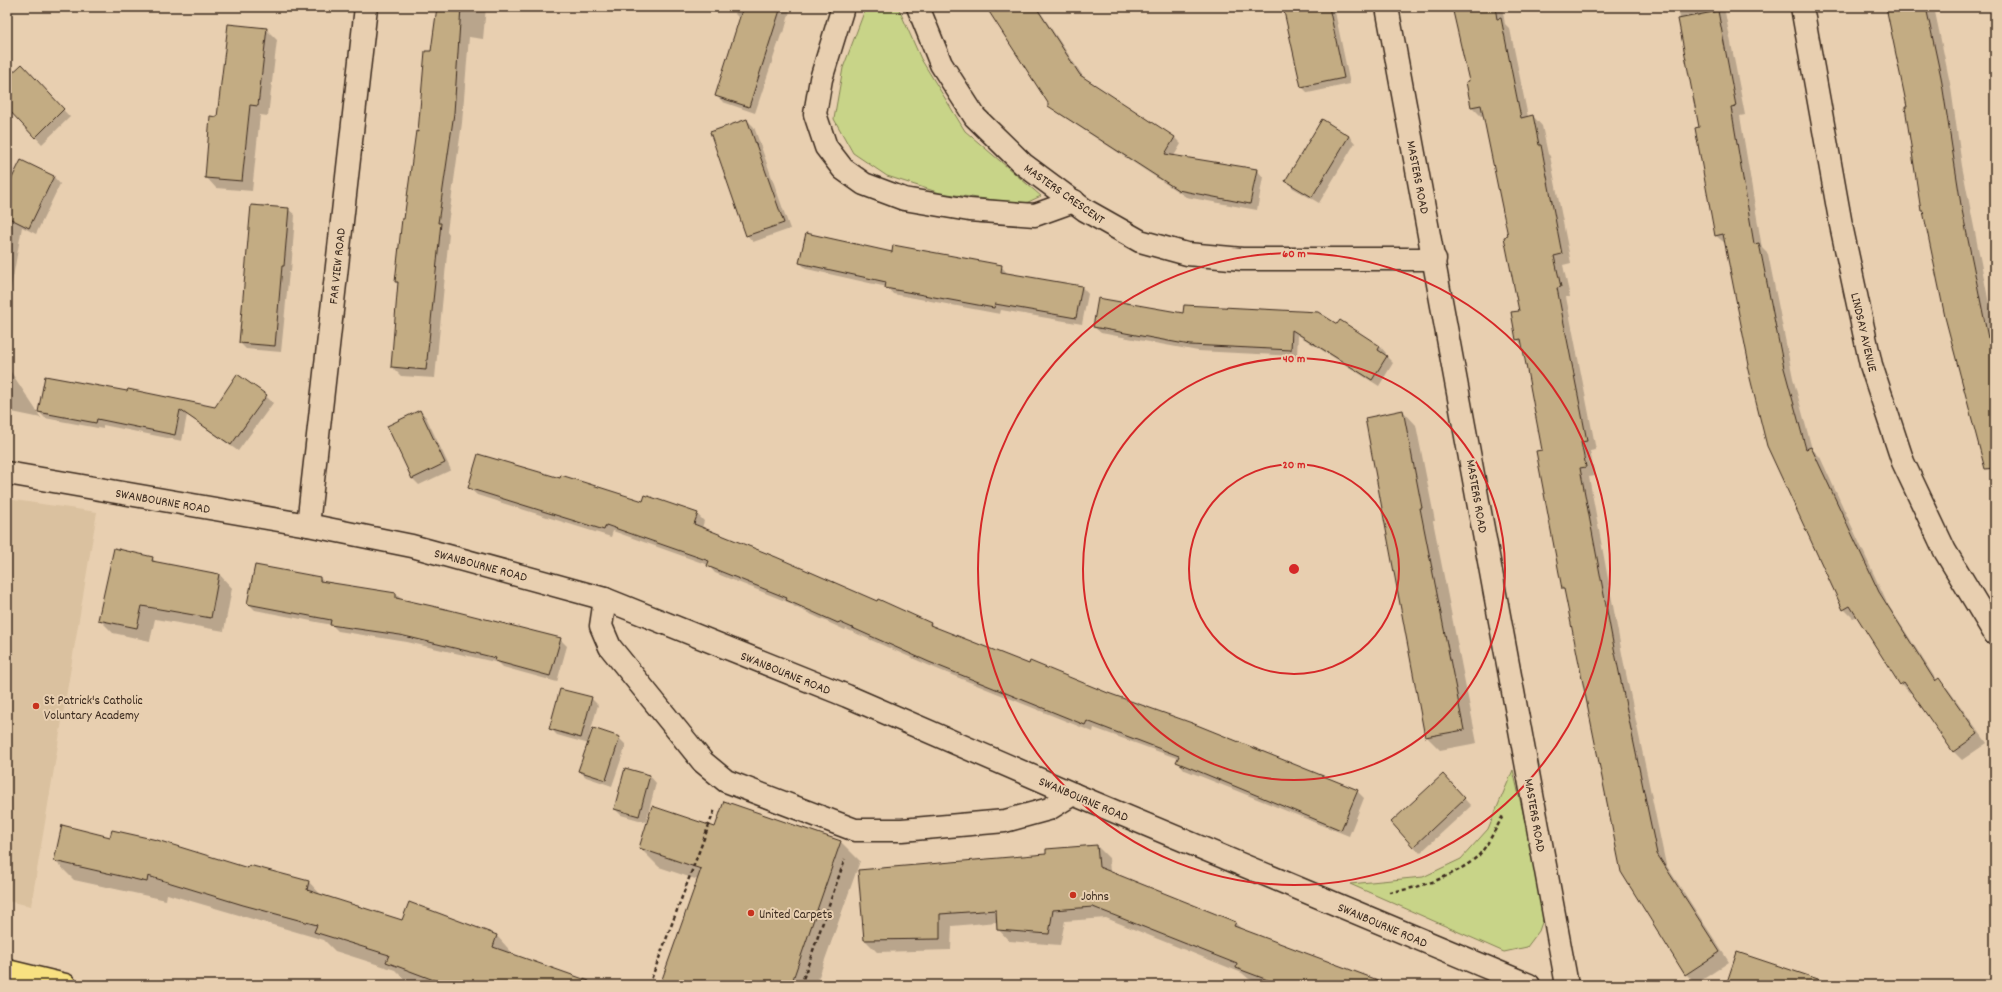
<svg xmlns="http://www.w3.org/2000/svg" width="2002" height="992" font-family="Dekko,sans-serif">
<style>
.built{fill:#dac19f}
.green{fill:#c8d488;stroke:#827f53}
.shadow{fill:#0003}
.building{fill:#c3ac83;stroke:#3b2a1e}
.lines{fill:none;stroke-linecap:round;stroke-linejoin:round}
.minor-casing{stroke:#3b2a1e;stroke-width:25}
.major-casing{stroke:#3b2a1e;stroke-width:25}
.path{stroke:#3b2a1e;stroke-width:2.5;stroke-dasharray:4 3;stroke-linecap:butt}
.minor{stroke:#e8cfb0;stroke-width:22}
.major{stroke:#f8e181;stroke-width:22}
.ring{fill:none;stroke:#d62828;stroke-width:2}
.poi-dot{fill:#c8321e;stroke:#e8cfb0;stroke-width:1.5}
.labels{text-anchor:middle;stroke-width:4;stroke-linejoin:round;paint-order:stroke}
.street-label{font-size:13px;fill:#3b2a1e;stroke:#e8cfb0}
.poi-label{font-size:13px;fill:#3b2a1e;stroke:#e8cfb0;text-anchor:start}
.centre{fill:#d62828;stroke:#e8cfb0;stroke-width:2}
.ring-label{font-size:12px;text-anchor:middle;font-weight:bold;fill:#d62828;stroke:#e8cfb0;stroke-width:4;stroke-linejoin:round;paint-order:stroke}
</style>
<rect width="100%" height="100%" fill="#e8cfb0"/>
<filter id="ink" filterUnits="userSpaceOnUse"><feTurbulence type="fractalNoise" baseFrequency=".025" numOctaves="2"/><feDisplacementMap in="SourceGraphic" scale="8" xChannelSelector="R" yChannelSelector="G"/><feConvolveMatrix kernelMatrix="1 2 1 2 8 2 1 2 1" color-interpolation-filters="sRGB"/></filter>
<g filter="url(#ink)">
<polygon class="built" points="7,499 97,512 31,906 7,901"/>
<g class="green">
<polygon points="866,7 898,7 921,59 965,131 1041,196 1024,204 940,193 887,176 853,153 834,119 843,68"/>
<polygon points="1513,770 1546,911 1539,931 1527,947 1504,952 1350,884 1423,877 1461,859 1488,829"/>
</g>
<g class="shadow">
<polygon points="438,7 486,7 483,39 469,37 462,123 447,231 449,234 435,378 401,376 392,367 398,284 396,282"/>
<polygon points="738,7 791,7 784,33 782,32 755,113 723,102 717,96 740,19 735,14"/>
<polygon points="987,7 1037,7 1084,78 1175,138 1181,144 1174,156 1257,170 1263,177 1257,210 1186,197 1061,115 1054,108"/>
<polygon points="1286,7 1334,7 1350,84 1308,93 1302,87"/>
<polygon points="1452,7 1502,7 1505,24 1510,29 1528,117 1533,116 1542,126 1548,154 1550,156 1571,263 1563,265 1570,297 1566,297 1596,450 1590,451 1595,476 1589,477 1623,659 1666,865 1729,962 1696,984 1686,974 1566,592 1563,589 1543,451 1523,346 1517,339 1520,311 1509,237 1484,115 1481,116 1471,106 1470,82"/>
<polygon points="1678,7 1724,7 1745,115 1740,116 1762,248 1768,254 1793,378 1812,449 1820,457 1887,603 1937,681 1939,680 1948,689 1987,743 1962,760 1953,751 1912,692 1910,693 1901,684 1858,616 1853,618 1844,609 1751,366 1726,244 1715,235 1700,128"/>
<polygon points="1886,7 1934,7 1951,88 1962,166 1995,334 1995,465 1925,213 1922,211 1908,108"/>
<polygon points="266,29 277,40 268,116 260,115 252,191 216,188 206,177 218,118"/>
<polygon points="22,66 70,117 42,144 7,107 7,79"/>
<polygon points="747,120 754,127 790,229 753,242 747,235"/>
<polygon points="1349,136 1355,143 1319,203 1293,188 1286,181"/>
<polygon points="21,161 54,177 60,184 36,234 22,227 7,311 7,190"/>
<polygon points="288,209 295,215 291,272 289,272 281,352 246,349 240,343"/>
<polygon points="893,253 1001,266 1008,274 1082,287 1088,294 1082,324 1001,310 1000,314 893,294 887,287 807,269 800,263"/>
<polygon points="1184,314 1338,326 1380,346 1386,353 1385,355 1393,363 1379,386 1298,335 1297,356 1198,351 1101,333 1094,327"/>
<polygon points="7,366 36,410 41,418 12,412 7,416"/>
<polygon points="266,396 273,403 238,451 187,415 182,441 103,425 103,429 45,418 39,412 215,408"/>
<polygon points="420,411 426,417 451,470 419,485 413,479 388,426"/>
<polygon points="1403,411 1416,425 1435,521 1433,521 1477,743 1440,750 1426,736"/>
<polygon points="469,488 644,502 697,514 704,521 702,528 877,602 878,601 931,624 934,627 1357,791 1364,798 1349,836 1185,770 1178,762 1179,759 1094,728 1093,732 937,669 846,629 845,630 795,607 790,603 715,573 708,565 613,531 611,537 477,495"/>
<polygon points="152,558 158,564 219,574 232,588 224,631 155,619 150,641 113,633 99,619"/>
<polygon points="320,578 324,582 396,594 402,600 560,639 567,646 557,682 503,667 499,663 407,642 338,631 332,625 255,610 249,604"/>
<polygon points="591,698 598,705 589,737 619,738 626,745 612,786 586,777 579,771 589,744 557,735 550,728"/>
<polygon points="650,776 656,783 646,822 621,815 615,809"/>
<polygon points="1449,782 1471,806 1420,853 1392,822"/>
<polygon points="716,828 841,842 860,861 816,985 661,985 698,880 659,867 640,848"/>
<polygon points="1097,846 1109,858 1110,873 1235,923 1243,930 1373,985 1264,985 1249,979 1242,973 1106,918 1065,921 1060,945 1009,941 998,929 997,922 952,926 951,950 877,952 865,940 1047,855"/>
<polygon points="55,861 249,869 249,866 309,882 322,896 403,921 497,936 515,956 597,985 418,985 406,981 395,970 335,951 324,940 167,894 166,900 74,880"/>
<polygon points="1738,953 1836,985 1727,985"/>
</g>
<g class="building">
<polygon points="437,7 461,7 454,113 438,223 441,223 426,370 391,367 398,282 395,282 402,219 404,219 416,131 418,132 425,51 431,51"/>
<polygon points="743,7 781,7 749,107 715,96"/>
<polygon points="986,7 1036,7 1080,75 1175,137 1165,154 1257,169 1250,204 1178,190 1048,106 1048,103"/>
<polygon points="1283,7 1329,7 1344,78 1301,87"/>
<polygon points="1452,7 1495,7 1497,19 1501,18 1521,118 1533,115 1539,145 1541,145 1562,254 1554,256 1561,287 1557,288 1587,441 1581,442 1586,467 1580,468 1614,648 1657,854 1720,952 1685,975 1621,872 1564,589 1562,589 1536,451 1542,450 1526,365 1521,339 1516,340 1511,312 1519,311 1504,237 1508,236 1497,183 1481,105 1471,107 1466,82 1469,81"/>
<polygon points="1886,7 1926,7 1941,77 1961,205 1988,338 1990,338 1995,357 1995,468 1985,469 1945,317 1923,211 1921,211 1905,107 1907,107"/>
<polygon points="1718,11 1736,106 1731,107 1754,244 1759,243 1784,368 1806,449 1811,447 1879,592 1935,681 1939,678 1978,734 1953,752 1904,682 1900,685 1850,606 1843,610 1767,446 1747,366 1749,365 1723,234 1715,236 1695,128 1699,127 1678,19"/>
<polygon points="228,24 267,28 258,106 250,105 242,181 205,178 210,116 217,117"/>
<polygon points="22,64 64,109 35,138 7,108 7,78"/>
<polygon points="747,119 784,223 746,236 710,132"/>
<polygon points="1322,119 1349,136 1312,197 1285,181"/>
<polygon points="21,160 54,176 29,228 7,217 7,188"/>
<polygon points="251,205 289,208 284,266 282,266 275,346 239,343"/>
<polygon points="806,233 892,252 893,245 975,260 1002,265 1001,272 1082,286 1076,318 995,304 994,308 885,288 886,282 799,263"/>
<polygon points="1098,298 1183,313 1184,305 1318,312 1337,324 1340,320 1380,346 1378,350 1387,356 1372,380 1292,330 1291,350 1190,345 1093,327"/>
<polygon points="237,374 267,395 231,445 180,410 175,435 97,419 96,423 38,412 45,376 127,391 128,389 215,407"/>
<polygon points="420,410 445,463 412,479 387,426"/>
<polygon points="1403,410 1422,508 1420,508 1464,730 1425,737 1365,418"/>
<polygon points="478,454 560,478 561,475 643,501 645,495 698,513 694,524 776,557 877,601 878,599 931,623 930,625 1029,664 1030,661 1108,693 1192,723 1358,790 1341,830 1176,762 1179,756 1087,721 1085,725 929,662 839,622 838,623 786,600 787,598 707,566 709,561 606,525 604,530 468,488"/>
<polygon points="114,548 153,557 152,561 219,574 211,618 142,606 137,628 98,620"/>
<polygon points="255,565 320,577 320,581 396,593 396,598 450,610 561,638 550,676 495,661 496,658 400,635 330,625 331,620 247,604"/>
<polygon points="560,689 592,697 581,738 549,729"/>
<polygon points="593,728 620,737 606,780 578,771"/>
<polygon points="625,768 650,775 639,816 614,809"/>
<polygon points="1443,774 1465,798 1413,847 1391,822"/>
<polygon points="724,801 841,841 791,985 660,985 701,869 639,848 652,806 715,827"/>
<polygon points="62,825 110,837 112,830 157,840 248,868 249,865 309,881 307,890 402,920 409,902 497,935 493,947 589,981 588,985 447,985 386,962 389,955 314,932 317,925 243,905 148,876 147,882 54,861"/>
<polygon points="1097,845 1099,867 1236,922 1234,926 1383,982 1382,985 1281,985 1236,968 1237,964 1093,907 1053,910 1049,934 997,930 996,910 940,914 940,939 864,940 858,870 1046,854 1046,849"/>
<polygon points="1737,952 1821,980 1820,985 1726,985"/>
</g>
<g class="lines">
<g class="minor-casing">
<g id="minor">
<polyline points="843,7 821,79 815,114 826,147 843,169 864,184 904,199 969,210 1035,215 1074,201"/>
<polyline points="918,7 941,64 975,117 1023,164 1085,210 1140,241 1187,254 1242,259 1435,259"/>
<polyline points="1387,7 1567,985"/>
<polyline points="1802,7 1841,225 1871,365 1903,462 1945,551 1995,634"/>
<polyline points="7,473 308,525 412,546 605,599 847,696 1073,794 1529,985"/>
<polyline points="308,525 366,7"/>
<polyline points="605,599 601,626 610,647 703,762 726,781 855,830 902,830 1005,821 1049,809 1073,794"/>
</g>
</g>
<g class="major-casing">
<polyline id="major" points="7,971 65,985"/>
</g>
<g class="path">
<path d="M1389,892C1418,889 1456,876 1478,856C1487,847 1497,826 1504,814"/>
<polyline points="649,985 715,809"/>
<polyline points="801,985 845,859"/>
</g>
<use href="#minor" class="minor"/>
<use href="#major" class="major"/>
</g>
</g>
<g class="ring">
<circle cx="1294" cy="569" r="105"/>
<circle cx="1294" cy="569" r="211"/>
<circle cx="1294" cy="569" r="316"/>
</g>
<g class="poi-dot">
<circle cx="36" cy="706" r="4"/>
<circle cx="1073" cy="895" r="4"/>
<circle cx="751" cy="913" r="4"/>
</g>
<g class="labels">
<g class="street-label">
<text transform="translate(1419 177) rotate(79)" y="5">MASTERS ROAD</text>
<text transform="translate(1065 193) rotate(35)" y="5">MASTERS CRESCENT</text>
<text transform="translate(336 266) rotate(-84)" y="5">FAR VIEW ROAD</text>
<text transform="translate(1865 332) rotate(77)" y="5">LINDSAY AVENUE</text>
<text transform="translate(1478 496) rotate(80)" y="5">MASTERS ROAD</text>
<text transform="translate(163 500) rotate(10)" y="5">SWANBOURNE ROAD</text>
<text transform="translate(481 564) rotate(15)" y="5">SWANBOURNE ROAD</text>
<text transform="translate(786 672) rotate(22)" y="5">SWANBOURNE ROAD</text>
<text transform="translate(1084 798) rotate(23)" y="5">SWANBOURNE ROAD</text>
<text transform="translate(1536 815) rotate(80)" y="5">MASTERS ROAD</text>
<text transform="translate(1383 924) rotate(23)" y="5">SWANBOURNE ROAD</text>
</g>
<g class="poi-label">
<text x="44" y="704">St Patrick's Catholic<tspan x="44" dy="15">Voluntary Academy</tspan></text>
<text x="1081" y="900">Johns</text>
<text x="759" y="918">United Carpets</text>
</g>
</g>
<circle cx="1294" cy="569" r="6" class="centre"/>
<g class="ring-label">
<text x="1294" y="257">60 m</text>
<text x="1294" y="362">40 m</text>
<text x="1294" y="468">20 m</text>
</g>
<rect width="2002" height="992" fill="none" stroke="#e8cfb0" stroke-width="24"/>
<rect x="12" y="12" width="1978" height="968" fill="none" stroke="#3b2a1e" stroke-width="1.5" filter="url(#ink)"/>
</svg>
